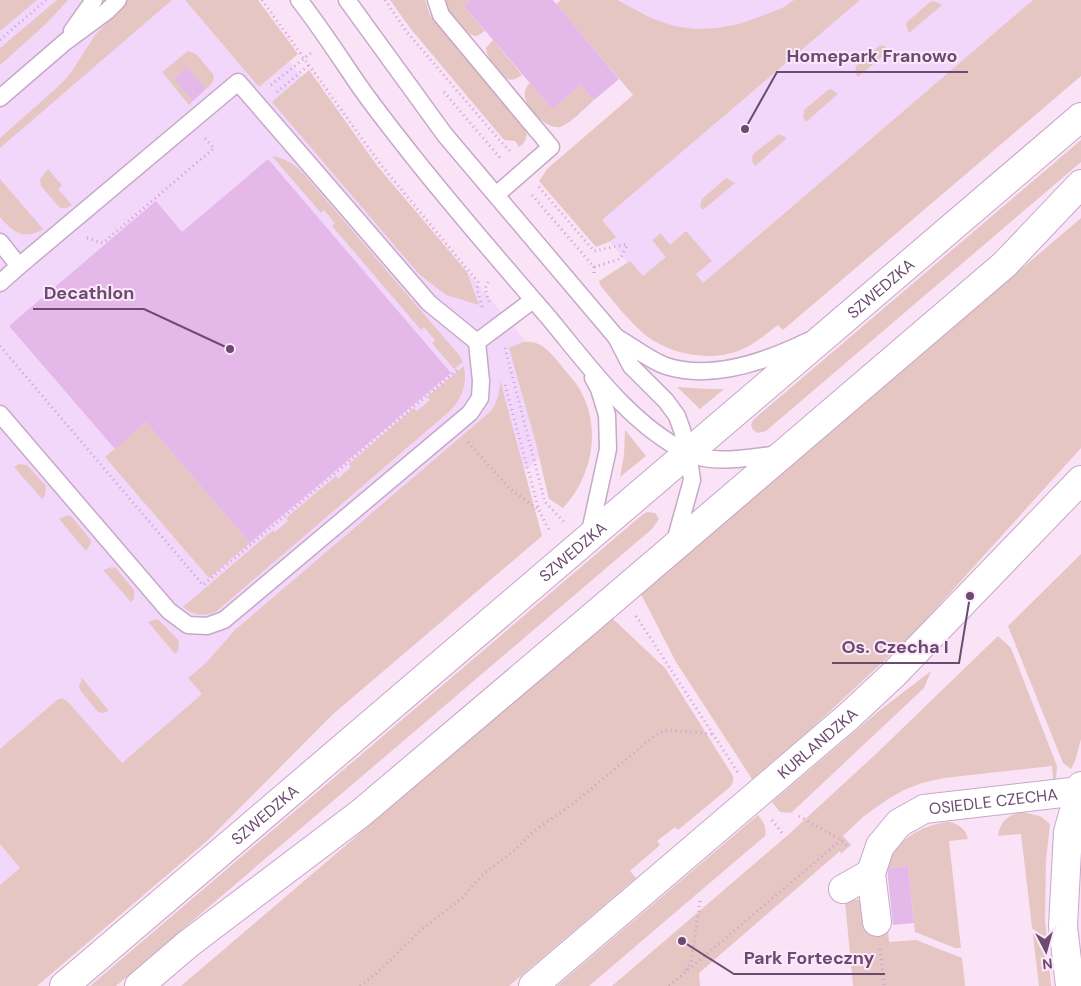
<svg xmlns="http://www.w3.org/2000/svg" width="1081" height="986" font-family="'DM Sans',sans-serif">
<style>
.commercial{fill:#f3d7fa}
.green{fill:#e6c6c3}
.building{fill:#e4b8e8}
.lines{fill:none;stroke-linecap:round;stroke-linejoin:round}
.lane-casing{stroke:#c6a8c8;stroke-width:19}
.street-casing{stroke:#c6a8c8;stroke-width:30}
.secondary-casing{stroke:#c6a4c8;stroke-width:30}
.path{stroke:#cda0d2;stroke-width:3;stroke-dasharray:1 4;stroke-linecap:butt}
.lane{stroke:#fff;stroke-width:16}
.street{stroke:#fff;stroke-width:28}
.secondary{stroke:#fff;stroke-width:28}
.labels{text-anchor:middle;stroke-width:4;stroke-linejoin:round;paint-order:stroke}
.street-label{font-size:16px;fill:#6b4b70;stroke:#fde8fb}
.leader{fill:none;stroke:#6b4b70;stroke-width:2}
.callout-dot{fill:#6b4b70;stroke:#fde8fb;stroke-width:2}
.callout-label{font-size:18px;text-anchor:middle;font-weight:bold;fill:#6b4b70;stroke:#fde8fb;stroke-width:4;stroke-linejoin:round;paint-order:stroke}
</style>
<rect width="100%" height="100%" fill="#fae3f7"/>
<g class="commercial">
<polygon points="0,0 237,0 589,416 322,642 276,670 0,905"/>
<polygon points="583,0 1036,0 671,313 551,173 655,85"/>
</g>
<g class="green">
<polygon points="0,0 37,0 0,31"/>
<polygon points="57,0 68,0 46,24 0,65 0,48"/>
<polygon points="128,0 172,0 0,148 0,138 61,84 70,74 95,35"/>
<polygon points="185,0 258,0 298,54 259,87"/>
<path d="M390,0H425L430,15L524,124C528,133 528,141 519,147L515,141L504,140L410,28Z"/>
<path d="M444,0H470L464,6L485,31L477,36C464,36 448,11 444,0Z"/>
<polygon points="559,0 617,0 651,18 674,26 695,29 717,28 739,24 770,13 784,7 794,0 860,0 602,220 616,237 611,241 596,247 539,181 547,169 633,95 556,4 560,1"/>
<path d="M1033,0H1081V76L783,330L778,325C767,333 756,343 743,349C712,363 670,355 644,334C628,320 614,302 600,285L599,281L630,261L643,276L666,257L652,240L661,233L670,245L686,231L712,261L696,274L703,283Z"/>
<polygon points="934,1 942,5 909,33 906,25 907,22 930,2"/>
<path d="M493,40L522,75C518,78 513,81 507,79C499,76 486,56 486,48Z"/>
<polygon points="882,45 890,50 858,77 855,73 856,66 879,46"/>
<path d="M188,51L196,54L213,74C215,81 212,84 206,89L187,68L193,101L189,105L162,72Z"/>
<polygon points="309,70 378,167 467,272 479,305 446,295 419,274 272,102"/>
<path d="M530,83L552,109L581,85L594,100C585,108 570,124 560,127C545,130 512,98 530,83Z"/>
<polygon points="831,89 838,94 806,122 803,117 804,110 828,90"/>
<polygon points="779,134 787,138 755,166 752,161 753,154"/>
<polygon points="1081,140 1081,162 766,431 758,433 753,430 751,425 753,420"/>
<path d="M272,156C285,158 294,164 303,173L459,355L463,362L454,369L432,343L435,340L424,327L421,330L332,226L335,223L324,210L321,213Z"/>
<path d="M48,169L62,185L58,189L72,205C67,208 64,210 59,207L41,186L40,179Z"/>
<polygon points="726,178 735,183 703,210 700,206 702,199"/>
<path d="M0,179L43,229C23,241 13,232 0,217Z"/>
<polygon points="1081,218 1081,448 911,636 803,736 752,779 676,662 641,594"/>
<path d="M523,342C541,340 549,351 560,364C566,372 573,379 579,388C602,427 593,476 563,508L549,499L535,440L509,348Z"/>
<path d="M464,366C467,384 463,396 451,410L217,611C204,617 194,616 183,607L273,530L275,532L288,521L286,518L336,476L338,479L351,467L349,464L414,408L417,411L430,400L427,397Z"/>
<path d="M500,380L542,536L332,715L208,840L37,986H0V885L20,868L0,844V749L57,700L62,698L67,701L122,763L202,694L188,678L206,663L235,630L491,411C498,401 500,392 500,380Z"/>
<polygon points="677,387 709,389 724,389 700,409"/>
<polygon points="146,422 250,543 209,578 105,457"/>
<polygon points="625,430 646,456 620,477 624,455"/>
<polygon points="19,464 27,465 46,486 45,495 42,499 14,467"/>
<polygon points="647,512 655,513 659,519 652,529 116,986 90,986 642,515"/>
<polygon points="68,515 72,517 90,539 91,543 86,551 59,519"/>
<polygon points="1081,554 1081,739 1075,761 1071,769 1063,763 1008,626"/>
<polygon points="112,567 116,568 134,590 134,599 131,602 103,570"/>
<polygon points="612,618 665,668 733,776 733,782 730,787 678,830 675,827 657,841 660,845 630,871 636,878 509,986 181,986"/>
<polygon points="156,619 160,621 179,641 178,651 175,654 148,622"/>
<polygon points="998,636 1011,648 1057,766 1056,779 1053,779 1052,766 944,778 922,783 904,790 888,799 864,816 843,836 851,845 841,854 840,851 699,973 700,986 612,986 788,835 878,752"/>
<polygon points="931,671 924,688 791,813 780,812 772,802 879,711"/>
<polygon points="82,678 109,711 102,713 98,712 80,690 79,687"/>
<path d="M1022,812L1040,816L1050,824L1046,860L1045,919L1051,986H1039L1021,834L998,836C1000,821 1008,815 1022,812Z"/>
<path d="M758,815C763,822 767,826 765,836L589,986H557Z"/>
<path d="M948,822C958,823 966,829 968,839L949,841L961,948H955L915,932L908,866L887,868C894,841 921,825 948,822Z"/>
<polygon points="862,899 887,921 889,942 916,940 962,958 965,986 853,986 845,901"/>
</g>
<g class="building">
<polygon points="470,0 553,0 619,79 594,100 581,85 552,109 464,6"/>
<polygon points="187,67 206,89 193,101 174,79"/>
<polygon points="268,159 451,373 250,543 146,422 115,449 9,326 156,201 182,232"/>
<polygon points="908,866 914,923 893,925 887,868"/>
</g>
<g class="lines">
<g class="lane-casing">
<g id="lane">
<path d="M299,0C321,28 340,58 360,87C377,111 396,135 415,159C458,213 504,266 549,318C589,366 629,423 686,452C714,466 750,457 780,454"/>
<polyline points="347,0 445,135 616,337 631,366 666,401 677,416 682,430 688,453 692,480 674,545"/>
<polyline points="436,0 441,15 551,147 496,195"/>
<polyline points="72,31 94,0"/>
<polyline points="0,98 65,42 107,11 118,0"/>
<polyline points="0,242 19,266 0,283"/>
<polyline points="19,266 238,82 429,303 477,342"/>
<path d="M616,337C632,346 649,360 666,366C712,381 767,361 808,341"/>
<polyline points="0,414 169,611 188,625 207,626 224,620 470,413 480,398 481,381 477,342 533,300"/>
<polyline points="589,536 608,449 607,415 599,389 593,378"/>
</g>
</g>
<g class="street-casing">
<g id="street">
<polyline points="843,889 871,873"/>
<path id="s1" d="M877,922L871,873L880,846L899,823L924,809L1080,791"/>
<path id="s2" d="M533,986L849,716L893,675L1081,480"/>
<polyline points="1070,986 1063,926 1068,832 1081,786"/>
</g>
</g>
<g class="secondary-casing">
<g id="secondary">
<path id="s3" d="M64,986L1081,117"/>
<polyline points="139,986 188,944 361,813 590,619 1005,264 1081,184"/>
</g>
</g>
<g class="path">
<polyline points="262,0 381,165 478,282 477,289 483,310"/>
<polyline points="385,0 406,31 501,142 512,153"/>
<polyline points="0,40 46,0"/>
<polyline points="271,85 311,53"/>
<polyline points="277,92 309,65"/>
<polyline points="444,92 501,159"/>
<polyline points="539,187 594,251 628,244"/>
<polyline points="532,195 594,267 594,275"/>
<polyline points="87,238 103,243 214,148 205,138"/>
<polyline points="594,267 620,259 628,244"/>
<polyline points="488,282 485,289 490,304"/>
<polyline points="0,346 203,585 457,370"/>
<polyline points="505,348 545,502 564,522"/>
<polyline points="505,385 539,510 549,530"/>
<polyline points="468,442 509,488 539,510"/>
<polyline points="636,616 739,774"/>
<polyline points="799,816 841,840 849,848"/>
<polyline points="772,820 782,833"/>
<polyline points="880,949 884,986"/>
<polyline points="686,970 691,961 700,901"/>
<polyline points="360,986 378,972 422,929 462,898 481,876 516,849 534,831 574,803 653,737 665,730 712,734"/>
<polyline points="669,986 841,840"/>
</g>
<use href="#lane" class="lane"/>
<use href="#street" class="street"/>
<use href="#secondary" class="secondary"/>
</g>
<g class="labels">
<g class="street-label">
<text dy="6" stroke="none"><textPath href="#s3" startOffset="1074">SZWEDZKA</textPath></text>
<text dy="6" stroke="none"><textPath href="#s3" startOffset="669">SZWEDZKA</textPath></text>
<text dy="6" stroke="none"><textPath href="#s2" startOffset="374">KURLANDZKA</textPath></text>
<text dy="6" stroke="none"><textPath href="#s1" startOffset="206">OSIEDLE CZECHA</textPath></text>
<text dy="6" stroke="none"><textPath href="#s3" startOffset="264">SZWEDZKA</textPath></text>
</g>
</g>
<path class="leader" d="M745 129L777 72H968M230 349L144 309H33M970 596L959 663H832M682 941L734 974H885"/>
<g class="callout-dot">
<circle cx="745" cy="129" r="5"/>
<circle cx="230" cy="349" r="5"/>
<circle cx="970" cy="596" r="5"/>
<circle cx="682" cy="941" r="5"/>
</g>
<g class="callout-label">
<text x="872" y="62">Homepark Franowo</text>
<text x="89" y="299">Decathlon</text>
<text x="895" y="653">Os. Czecha I</text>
<text x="809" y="964">Park Forteczny</text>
</g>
<g transform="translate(1046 951) rotate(174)" stroke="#fde8fb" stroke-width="4" paint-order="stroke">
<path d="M0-4L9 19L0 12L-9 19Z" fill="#6b4b70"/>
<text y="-8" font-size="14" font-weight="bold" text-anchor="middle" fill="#6b4b70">N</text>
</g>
</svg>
